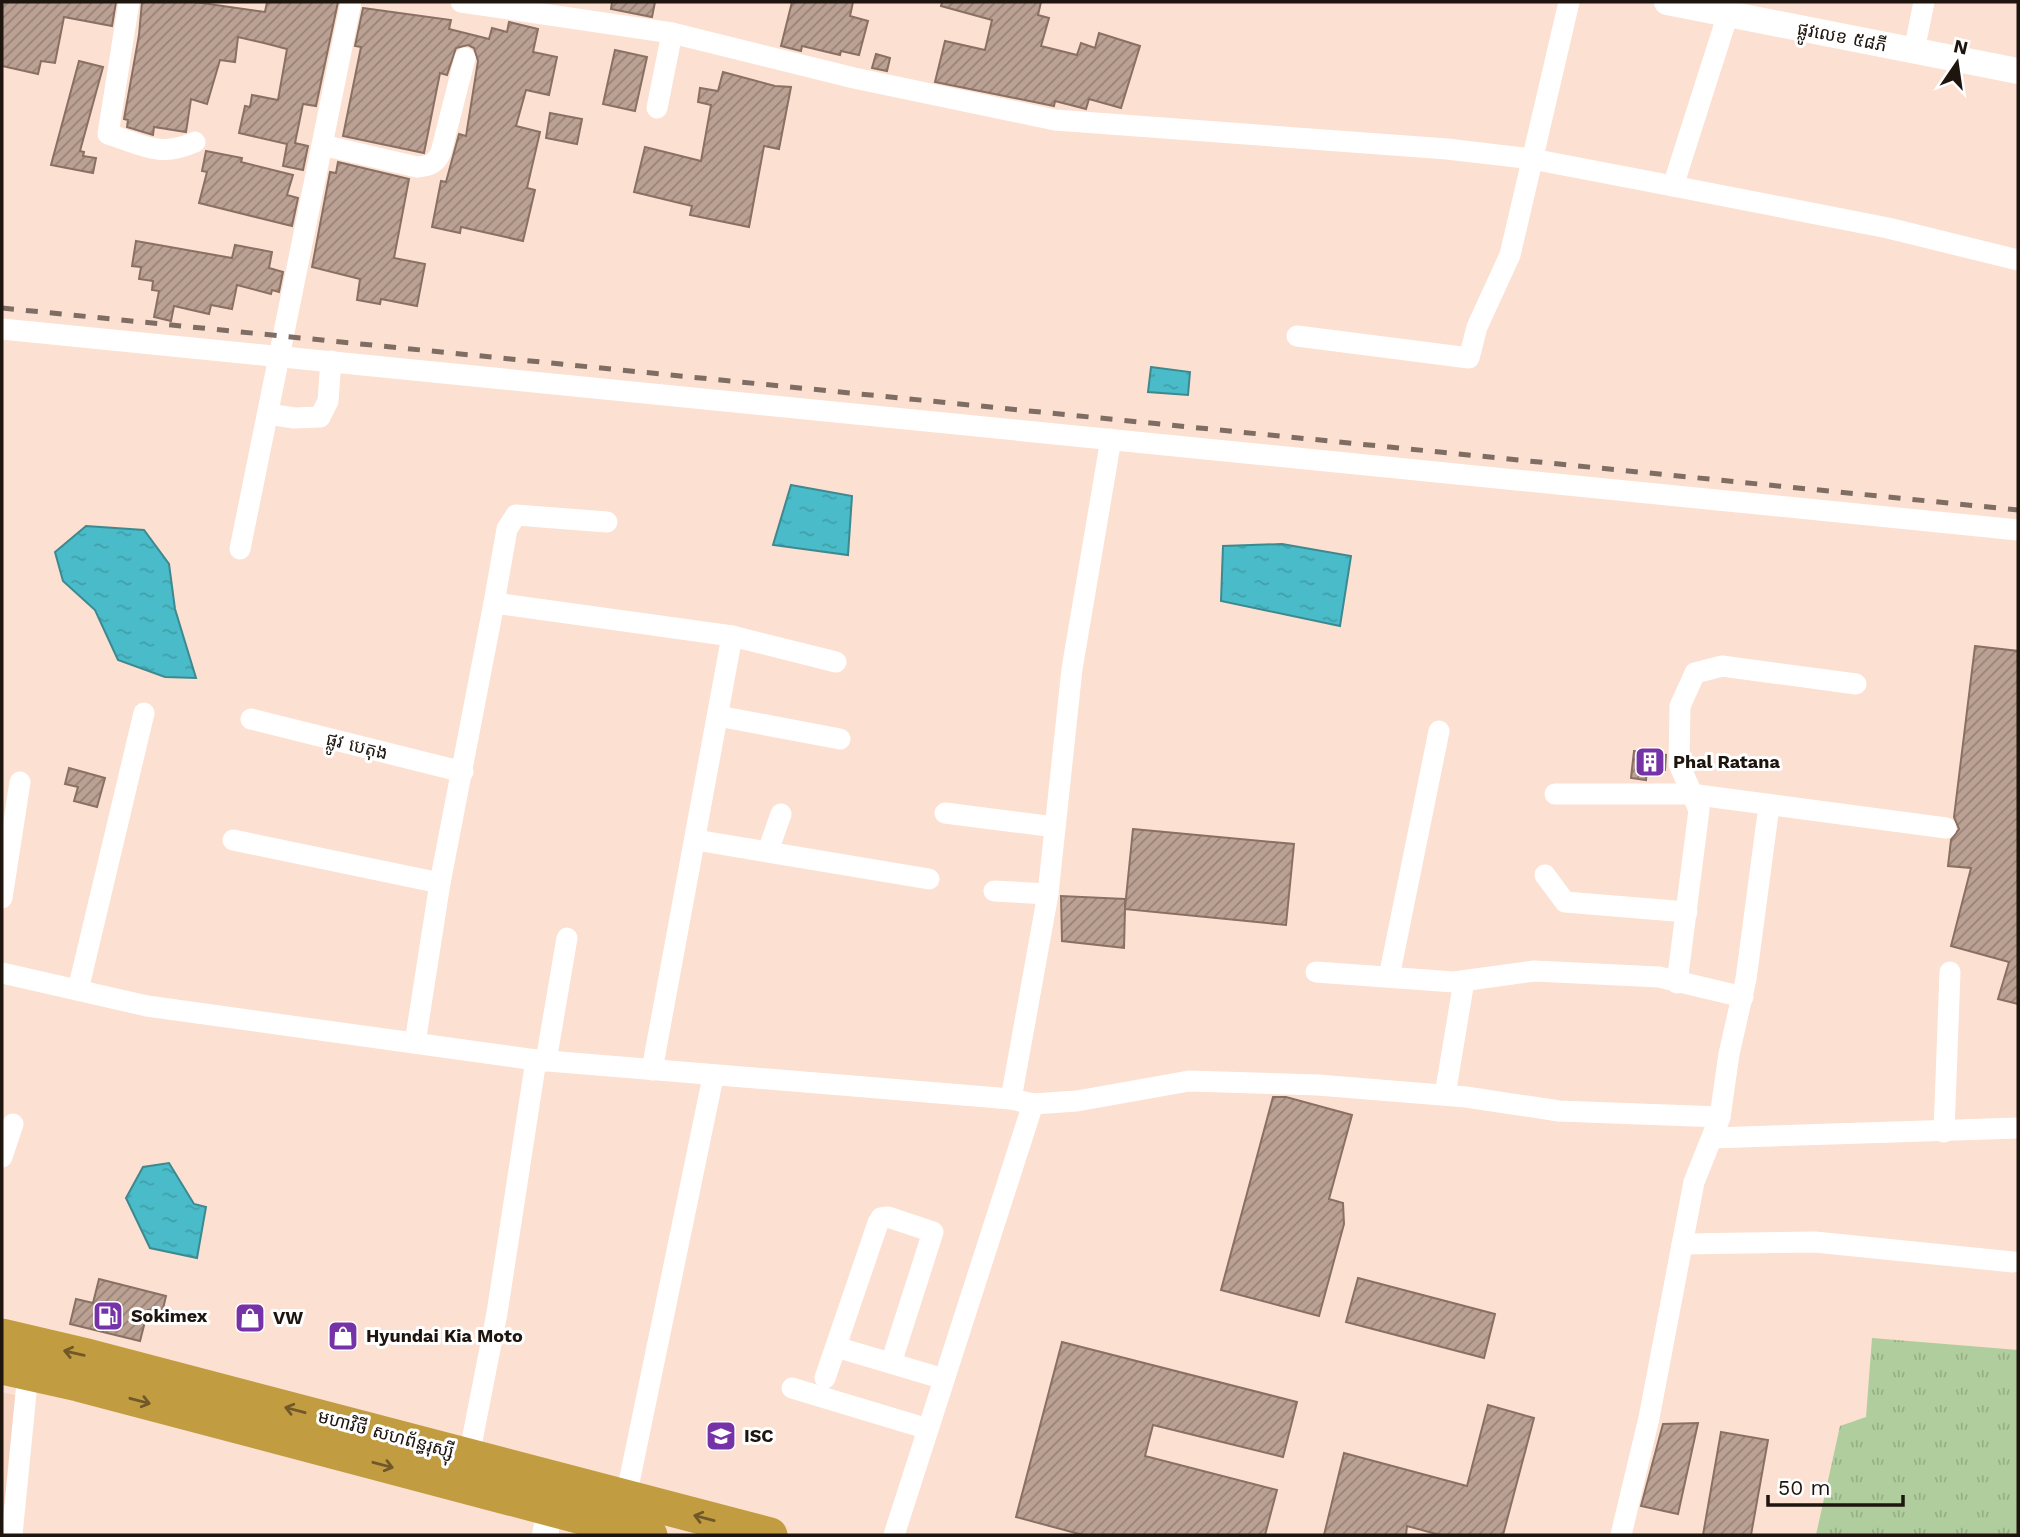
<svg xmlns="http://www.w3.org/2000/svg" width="2020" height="1537" font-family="'Work Sans','Noto Sans Khmer',sans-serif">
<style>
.built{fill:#f7d4c2}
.grass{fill:url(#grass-tufts)}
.water{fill:url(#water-ripples);stroke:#3d8990;stroke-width:2}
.building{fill:url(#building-hatch);stroke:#897063;stroke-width:2}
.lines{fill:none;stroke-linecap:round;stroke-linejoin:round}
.minor{stroke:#fff;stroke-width:21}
.tertiary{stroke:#fff;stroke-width:26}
.trunk{stroke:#c29c40;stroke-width:35}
.rail{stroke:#7f6d64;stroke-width:5;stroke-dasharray:12 12;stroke-linecap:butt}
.oneway{stroke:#705828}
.labels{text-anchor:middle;stroke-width:6;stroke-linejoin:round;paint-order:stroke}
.street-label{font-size:18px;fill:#1e150f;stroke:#fff}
.poi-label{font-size:18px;font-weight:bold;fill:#1e150f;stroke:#fff;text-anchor:start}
</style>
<defs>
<pattern id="grass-tufts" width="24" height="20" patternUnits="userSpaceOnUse" patternTransform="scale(1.75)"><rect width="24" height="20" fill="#b0cd9d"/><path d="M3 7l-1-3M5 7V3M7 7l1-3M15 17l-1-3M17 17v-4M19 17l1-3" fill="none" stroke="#97af86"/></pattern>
<pattern id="water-ripples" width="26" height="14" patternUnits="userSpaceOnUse" patternTransform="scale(1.75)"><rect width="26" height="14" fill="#4abbc8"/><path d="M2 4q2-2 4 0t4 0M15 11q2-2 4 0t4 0" fill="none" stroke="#40a0ab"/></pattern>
<pattern id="building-hatch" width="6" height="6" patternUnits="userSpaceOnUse" patternTransform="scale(1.75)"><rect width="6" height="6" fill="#bba193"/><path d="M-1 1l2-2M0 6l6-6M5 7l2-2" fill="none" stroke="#978276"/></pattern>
</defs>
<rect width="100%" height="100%" fill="#fce0d1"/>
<polygon class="built" points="2,1392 22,1397 7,1535 2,1535"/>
<polygon class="grass" points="1872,1338 2018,1350 2018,1535 1816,1535 1840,1426 1866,1417"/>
<g class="water">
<polygon points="1151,367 1190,372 1188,395 1148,392"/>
<polygon points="791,485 852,496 848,555 773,545"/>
<polygon points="86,526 144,530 169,564 175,609 196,678 165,677 118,660 95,610 63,581 55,552"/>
<polygon points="1282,544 1351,556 1340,626 1221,601 1223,546"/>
<polygon points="169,1163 194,1204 206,1207 197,1258 150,1248 126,1198 143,1167"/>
</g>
<g class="building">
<polygon points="2,2 116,2 112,26 64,17 55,63 41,61 38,74 2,66"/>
<polygon points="142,2 195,2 265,12 267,2 338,2 316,106 303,104 295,143 308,146 303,170 283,166 287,144 239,133 245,106 250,107 252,95 278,100 287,49 264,43 238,37 235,62 220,60 207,104 191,99 186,132 154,127 153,135 127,127 128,120 124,119 139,35"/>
<polygon points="612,2 655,2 652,17 611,9"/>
<polygon points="792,2 853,2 850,16 868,21 859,55 841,51 840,55 802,46 801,51 781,46"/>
<polygon points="942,2 1041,2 1038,15 1049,18 1041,46 1077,55 1081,43 1095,48 1099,33 1140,46 1121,108 1089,99 1086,109 1055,101 1054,106 935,82 945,41 985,50 992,20 941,6"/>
<polygon points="363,8 451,20 449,29 489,39 492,28 507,32 509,22 538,29 533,52 557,57 549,95 526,90 516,126 540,132 527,188 535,190 523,241 461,227 460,233 432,227 441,181 446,182 459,134 466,136 478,61 474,48 468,45 456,48 447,75 440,73 424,153 343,136 361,47 355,46"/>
<polygon points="615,50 647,57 635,111 603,104"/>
<polygon points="876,54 890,58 887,71 872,68"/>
<polygon points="79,61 103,67 80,151 84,152 83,156 96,158 93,173 51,165"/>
<polygon points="723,72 775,86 791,87 779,149 764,146 749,227 690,215 692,206 634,192 645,147 701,161 711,105 698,102 700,88 718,91"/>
<polygon points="550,113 582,119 577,144 546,138"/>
<polygon points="206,151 242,158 241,162 293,175 287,195 298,198 292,226 199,203 207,172 202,171"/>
<polygon points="338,162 409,179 394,258 425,264 417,306 381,299 380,304 357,300 360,279 312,267 330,172 336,173"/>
<polygon points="136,241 232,258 235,245 272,252 269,268 283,272 279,292 272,290 271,294 237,285 232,309 211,305 209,314 174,306 171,321 154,317 159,291 152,290 153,281 139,279 141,267 132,266"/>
<polygon points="1975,646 2018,651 2018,1004 1998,999 2009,962 1951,946 1971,868 1948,866 1951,840 1959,829 1954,817"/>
<polygon points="1634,751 1666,755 1665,770 1647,769 1646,780 1631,778"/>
<polygon points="69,768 105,778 97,807 74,801 78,787 65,784"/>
<polygon points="1133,829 1294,844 1286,925 1125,909 1124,948 1062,941 1061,896 1125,899 1125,908"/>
<polygon points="1273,1097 1286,1097 1352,1115 1329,1199 1343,1203 1344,1224 1319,1316 1221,1290"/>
<polygon points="1358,1278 1495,1314 1484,1358 1346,1322"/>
<polygon points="99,1279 166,1296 162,1313 148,1310 140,1341 70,1324 76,1299 93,1303"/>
<polygon points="1062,1342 1297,1402 1283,1457 1153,1425 1145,1456 1277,1490 1265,1535 1083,1535 1016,1517"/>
<polygon points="1488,1405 1534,1418 1503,1535 1440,1535 1407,1526 1406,1535 1324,1535 1344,1453 1467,1486"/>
<polygon points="1698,1423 1678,1514 1641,1506 1663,1424"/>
<polygon points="1721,1432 1768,1440 1751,1535 1703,1535"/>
</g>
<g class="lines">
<g class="minor">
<path d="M129,2L108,134C143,145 160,158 195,142"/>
<polyline points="461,2 672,33 854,78 1055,120 1447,149 1532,159 1673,186 1728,14"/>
<polyline points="1914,51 1924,2"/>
<polyline points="657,108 672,33"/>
<path d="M322,145L417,167C429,166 436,164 441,152L465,58"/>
<polyline points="1673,186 1888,228 2018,260"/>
<polyline points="2,329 2018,530"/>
<polyline points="1297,336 1469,358 1477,327 1510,255 1569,2"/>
<polyline points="268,414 294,418 320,417 328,401 331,361"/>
<polyline points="240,549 351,2"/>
<polyline points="494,603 507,529 516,515 607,522"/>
<polyline points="732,636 836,662"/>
<polyline points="718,716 840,739"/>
<polyline points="251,719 463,772"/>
<polyline points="1555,794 1690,794 1946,828"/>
<polyline points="945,813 1055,827"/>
<polyline points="233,840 440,883"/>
<polyline points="696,840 929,879"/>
<polyline points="768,851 781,814"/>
<polyline points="1545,875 1565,902 1687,912"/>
<polyline points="994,891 1048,894"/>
<polyline points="2,898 20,782"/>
<polyline points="1316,972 1454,982 1534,971 1659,977 1743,997"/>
<polyline points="2,973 147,1006 536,1060 1011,1099 1033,1104 1077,1101 1189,1081 1318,1085 1466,1097 1559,1111 1720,1117"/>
<polyline points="1389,977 1439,731"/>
<polyline points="1677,983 1699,810 1679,764 1680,706 1695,673 1722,666 1856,684"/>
<polyline points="78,990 144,713"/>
<polyline points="415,1043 440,883 494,603 732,636 652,1070"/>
<polyline points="546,1061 567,938"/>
<polyline points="1445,1095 1464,981"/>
<polyline points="1011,1099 1048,894 1072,669 1111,439"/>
<polyline points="1944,1132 1950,972"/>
<polyline points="1712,1138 2018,1128"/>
<polyline points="2,1157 13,1124"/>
<polyline points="1682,1244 1815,1242 2013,1262"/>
<polyline points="836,1347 944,1379"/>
<polyline points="825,1378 878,1223 881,1218 888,1217 933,1232 891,1363"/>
<polyline points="792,1388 928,1429"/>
<polyline points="469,1456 497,1313 536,1060"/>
<polyline points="626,1497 713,1077"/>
<polyline points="12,1535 28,1373"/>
<polyline points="894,1535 1033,1104"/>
<polyline points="1621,1535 1649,1418 1694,1182 1720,1117 1729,1054 1746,979 1769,806"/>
</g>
<g class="tertiary">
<polyline points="1667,2 2018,71"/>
<polyline points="545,1535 550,1509"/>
</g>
<g class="trunk">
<polyline points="2,1336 83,1355 770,1535"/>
<polyline points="2,1367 78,1384 650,1535"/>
</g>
<polyline class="rail" points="2,308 2018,510"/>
</g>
<defs><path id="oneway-shaft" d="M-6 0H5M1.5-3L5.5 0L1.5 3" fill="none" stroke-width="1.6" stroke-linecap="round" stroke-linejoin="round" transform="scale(1.75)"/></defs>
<g class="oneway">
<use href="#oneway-shaft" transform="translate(74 1353) rotate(-167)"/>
<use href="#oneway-shaft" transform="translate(140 1401) rotate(15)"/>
<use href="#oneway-shaft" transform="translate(295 1410) rotate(-165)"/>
<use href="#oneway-shaft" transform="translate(383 1465) rotate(15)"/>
<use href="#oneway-shaft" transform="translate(704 1518) rotate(-165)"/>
</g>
<defs>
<g id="building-square" transform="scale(1.575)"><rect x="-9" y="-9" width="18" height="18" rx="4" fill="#7633a8" stroke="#fff"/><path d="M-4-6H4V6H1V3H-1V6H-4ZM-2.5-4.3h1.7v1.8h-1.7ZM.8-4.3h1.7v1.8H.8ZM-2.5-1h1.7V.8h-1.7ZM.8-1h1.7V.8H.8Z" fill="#fff"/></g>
<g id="fuel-square" transform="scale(1.575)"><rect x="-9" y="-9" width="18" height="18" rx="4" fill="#7633a8" stroke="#fff"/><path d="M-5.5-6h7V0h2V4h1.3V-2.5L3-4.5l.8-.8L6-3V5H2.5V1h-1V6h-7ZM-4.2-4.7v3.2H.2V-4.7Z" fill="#fff"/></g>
<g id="shop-square" transform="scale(1.575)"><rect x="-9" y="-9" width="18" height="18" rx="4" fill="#7633a8" stroke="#fff"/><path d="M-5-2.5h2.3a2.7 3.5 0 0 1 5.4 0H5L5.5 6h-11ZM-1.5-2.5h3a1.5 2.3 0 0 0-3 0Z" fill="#fff"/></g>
<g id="school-square" transform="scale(1.575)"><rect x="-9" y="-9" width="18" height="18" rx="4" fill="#7633a8" stroke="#fff"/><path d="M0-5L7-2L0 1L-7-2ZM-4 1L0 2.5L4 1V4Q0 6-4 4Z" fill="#fff"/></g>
</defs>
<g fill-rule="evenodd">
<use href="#building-square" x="1650" y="762"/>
<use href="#fuel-square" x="108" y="1316"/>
<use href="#shop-square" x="250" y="1318"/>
<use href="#shop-square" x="343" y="1336"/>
<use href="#school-square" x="721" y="1436"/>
</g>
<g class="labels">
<g class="street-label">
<text transform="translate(1842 37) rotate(11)" y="6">ផ្លូវលេខ ៥៨ភី</text>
<text transform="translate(357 746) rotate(14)" y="6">ផ្លូវ បេតុង</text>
<text transform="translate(386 1434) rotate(15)" y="6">មហាវិថី សហព័ន្ធរុស្ស៊ី</text>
</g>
<g class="poi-label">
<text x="1673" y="768">Phal Ratana</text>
<text x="131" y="1322">Sokimex</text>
<text x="273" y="1324">VW</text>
<text x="366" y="1342">Hyundai Kia Moto</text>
<text x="744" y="1442">ISC</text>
</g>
</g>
<rect width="2020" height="1537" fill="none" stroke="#1e150f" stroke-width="7"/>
<g transform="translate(1957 63) rotate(13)" stroke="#ffffff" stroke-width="5" paint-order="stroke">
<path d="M0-5L12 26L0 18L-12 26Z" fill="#1e150f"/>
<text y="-10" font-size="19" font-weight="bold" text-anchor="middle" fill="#1e150f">N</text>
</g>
<path d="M1768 1495v10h135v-10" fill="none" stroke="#1e150f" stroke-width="3.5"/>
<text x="1778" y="1495" font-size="21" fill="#1e150f" stroke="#ffffff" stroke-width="5" paint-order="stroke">50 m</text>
</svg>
